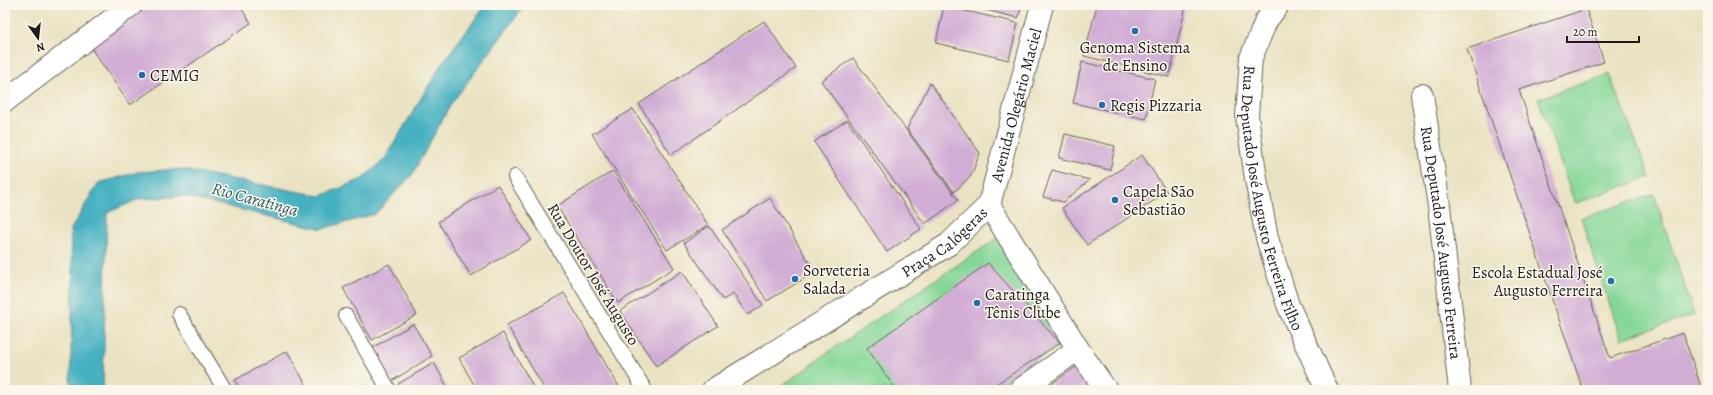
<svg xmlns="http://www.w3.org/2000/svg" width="1713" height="395" font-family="Alegreya,serif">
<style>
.green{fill:#85d798;stroke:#507a5a}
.water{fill:#44b1c1;stroke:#30666e}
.building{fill:#d1add5}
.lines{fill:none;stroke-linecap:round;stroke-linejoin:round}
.service-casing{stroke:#646256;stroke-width:16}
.minor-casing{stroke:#646256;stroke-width:24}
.secondary-casing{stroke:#646256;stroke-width:24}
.service{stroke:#fff;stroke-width:14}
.minor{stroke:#fff;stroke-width:22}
.secondary{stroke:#fff;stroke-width:22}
.poi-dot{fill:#1f6fb2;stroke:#fbf7ec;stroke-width:1.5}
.labels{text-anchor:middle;stroke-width:3;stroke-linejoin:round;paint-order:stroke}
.poi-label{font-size:16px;fill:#1c1c1c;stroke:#fbf7ec;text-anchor:start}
.street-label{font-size:16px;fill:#1c1c1c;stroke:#fbf7ec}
.water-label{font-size:17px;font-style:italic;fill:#2e5f66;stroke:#fbf7ec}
</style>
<rect width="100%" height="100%" fill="#fbf7ec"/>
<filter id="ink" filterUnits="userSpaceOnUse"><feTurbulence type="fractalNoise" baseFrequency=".025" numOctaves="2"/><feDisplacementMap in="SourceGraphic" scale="8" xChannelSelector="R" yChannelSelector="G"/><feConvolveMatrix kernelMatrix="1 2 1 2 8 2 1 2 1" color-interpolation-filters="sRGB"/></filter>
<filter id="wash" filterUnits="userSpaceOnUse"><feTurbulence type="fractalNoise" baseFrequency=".012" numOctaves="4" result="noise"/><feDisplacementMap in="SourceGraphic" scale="16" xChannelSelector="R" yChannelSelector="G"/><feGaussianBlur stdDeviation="0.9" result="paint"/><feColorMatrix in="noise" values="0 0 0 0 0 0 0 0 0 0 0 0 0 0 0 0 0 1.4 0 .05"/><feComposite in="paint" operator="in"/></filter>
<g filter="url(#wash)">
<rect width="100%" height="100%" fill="#eae3c3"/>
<g class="green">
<polygon points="1609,74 1650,177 1576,203 1574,201 1538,99"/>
<polygon points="1654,194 1694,315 1621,339 1581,218"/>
<polygon points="1002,235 1060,343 992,390 775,390 816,362 815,361"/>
</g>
<polygon class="water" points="486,5 525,5 451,104 412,175 375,214 322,229 183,196 139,199 107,213 103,390 70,390 73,275 70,231 98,183 138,172 180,169 321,196 362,179 384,160 442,63"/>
<g id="blocks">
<g class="building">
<polygon points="151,5 239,5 251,23 130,105 89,45"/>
<polygon points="966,5 1022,5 1018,18"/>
<polygon points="1097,5 1186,6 1169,77 1084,56"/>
<polygon points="944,6 1018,23 1009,60 936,43"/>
<polygon points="1586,9 1604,62 1519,90 1610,358 1683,333 1702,390 1583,390 1467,49"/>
<polygon points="764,21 796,68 671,155 639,104"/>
<polygon points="853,58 958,200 925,224 821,81"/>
<polygon points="1082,62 1155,79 1146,119 1073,103"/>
<polygon points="930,83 980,153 971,176 954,192 907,129"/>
<polygon points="633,109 708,225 667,250 592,134"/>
<polygon points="847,120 921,229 887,252 814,142"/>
<polygon points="1065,134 1115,146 1110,170 1059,158"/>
<polygon points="1142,155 1167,192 1087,245 1062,208"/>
<polygon points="1052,170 1090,180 1063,202 1043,197"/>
<polygon points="613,171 674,268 618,303 557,206"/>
<polygon points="498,185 531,240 471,276 438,222"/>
<polygon points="770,198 815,272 767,301 722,230"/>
<polygon points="709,226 763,305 748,315 733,294 723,300 684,243"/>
<polygon points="988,263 1060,343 987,390 896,390 867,348"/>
<polygon points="389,264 417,315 372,340 343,288"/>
<polygon points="682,271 718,326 656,366 620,311"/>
<polygon points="564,293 621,390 545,390 507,325"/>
<polygon points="413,324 432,356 392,381 372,348"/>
<polygon points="503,333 535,390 477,390 459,358"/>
<polygon points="287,351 309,390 240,390 235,380"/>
<polygon points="434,363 449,390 401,390 398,384"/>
<polygon points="1080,364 1099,390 1043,390"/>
<polygon points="367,385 370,390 358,390"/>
</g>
</g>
</g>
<g filter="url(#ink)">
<use href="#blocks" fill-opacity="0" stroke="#646256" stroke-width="1"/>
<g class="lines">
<g class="service-casing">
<g id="service">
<polyline points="515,177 645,390"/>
<polyline points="179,314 225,390"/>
<polyline points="346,316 389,390"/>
</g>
</g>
<g class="minor-casing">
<g id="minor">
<path id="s1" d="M1278,5L1266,21L1251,58L1247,116L1256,179L1267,238L1288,305L1327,390"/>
<path id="s2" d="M1422,95L1439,206L1460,390"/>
<polyline points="989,205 1078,349 1106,390"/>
<polyline points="1020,390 1078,349"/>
</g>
</g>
<g class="secondary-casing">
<g id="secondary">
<polyline points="5,101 131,5"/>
<path id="s3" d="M713,390L949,244L989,205L1042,5"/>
</g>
</g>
<use href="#service" class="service"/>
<use href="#minor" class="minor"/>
<use href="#secondary" class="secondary"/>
</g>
</g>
<g class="poi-dot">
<circle cx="1135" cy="31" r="4"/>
<circle cx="142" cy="75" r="4"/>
<circle cx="1102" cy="105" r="4"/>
<circle cx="1115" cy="200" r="4"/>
<circle cx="795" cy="279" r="4"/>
<circle cx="1611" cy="281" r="4"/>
<circle cx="977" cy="303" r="4"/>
</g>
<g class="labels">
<g class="poi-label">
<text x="1135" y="53" text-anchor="middle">Genoma Sistema<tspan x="1135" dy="18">de Ensino</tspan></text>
<text x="150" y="81">CEMIG</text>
<text x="1110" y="111">Regis Pizzaria</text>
<text x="1123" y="197">Capela São<tspan x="1123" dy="18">Sebastião</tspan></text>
<text x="803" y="276">Sorveteria<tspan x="803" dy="18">Salada</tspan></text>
<text x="1603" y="278" text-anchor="end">Escola Estadual José<tspan x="1603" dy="18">Augusto Ferreira</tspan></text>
<text x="985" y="300">Caratinga<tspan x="985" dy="18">Tênis Clube</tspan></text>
</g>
<g class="street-label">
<text dy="6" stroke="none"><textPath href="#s3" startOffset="437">Avenida Olegário Maciel</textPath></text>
<text dy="6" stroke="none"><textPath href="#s1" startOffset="203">Rua Deputado José Augusto Ferreira Filho</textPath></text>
<text dy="6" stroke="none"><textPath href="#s3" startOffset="275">Praça Calógeras</textPath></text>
<text dy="6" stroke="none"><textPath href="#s2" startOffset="149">Rua Deputado José Augusto Ferreira</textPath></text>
<text transform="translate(594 274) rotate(59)" y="6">Rua Doutor José Augusto</text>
</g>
<g class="water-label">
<text transform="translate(255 199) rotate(15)" y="6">Rio Caratinga</text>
</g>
</g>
<rect width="1713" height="395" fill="none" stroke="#fbf7ec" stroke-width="20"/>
<g transform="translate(38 38) rotate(165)" stroke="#fbf7ec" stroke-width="3" paint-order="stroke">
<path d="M0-3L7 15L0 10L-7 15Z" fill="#1c1c1c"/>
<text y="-6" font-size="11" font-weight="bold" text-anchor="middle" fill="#1c1c1c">N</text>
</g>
<path d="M1567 36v6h72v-6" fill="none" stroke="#1c1c1c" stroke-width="2"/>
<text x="1573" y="36" font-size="12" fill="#1c1c1c" stroke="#fbf7ec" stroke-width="3" paint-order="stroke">20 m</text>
</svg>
